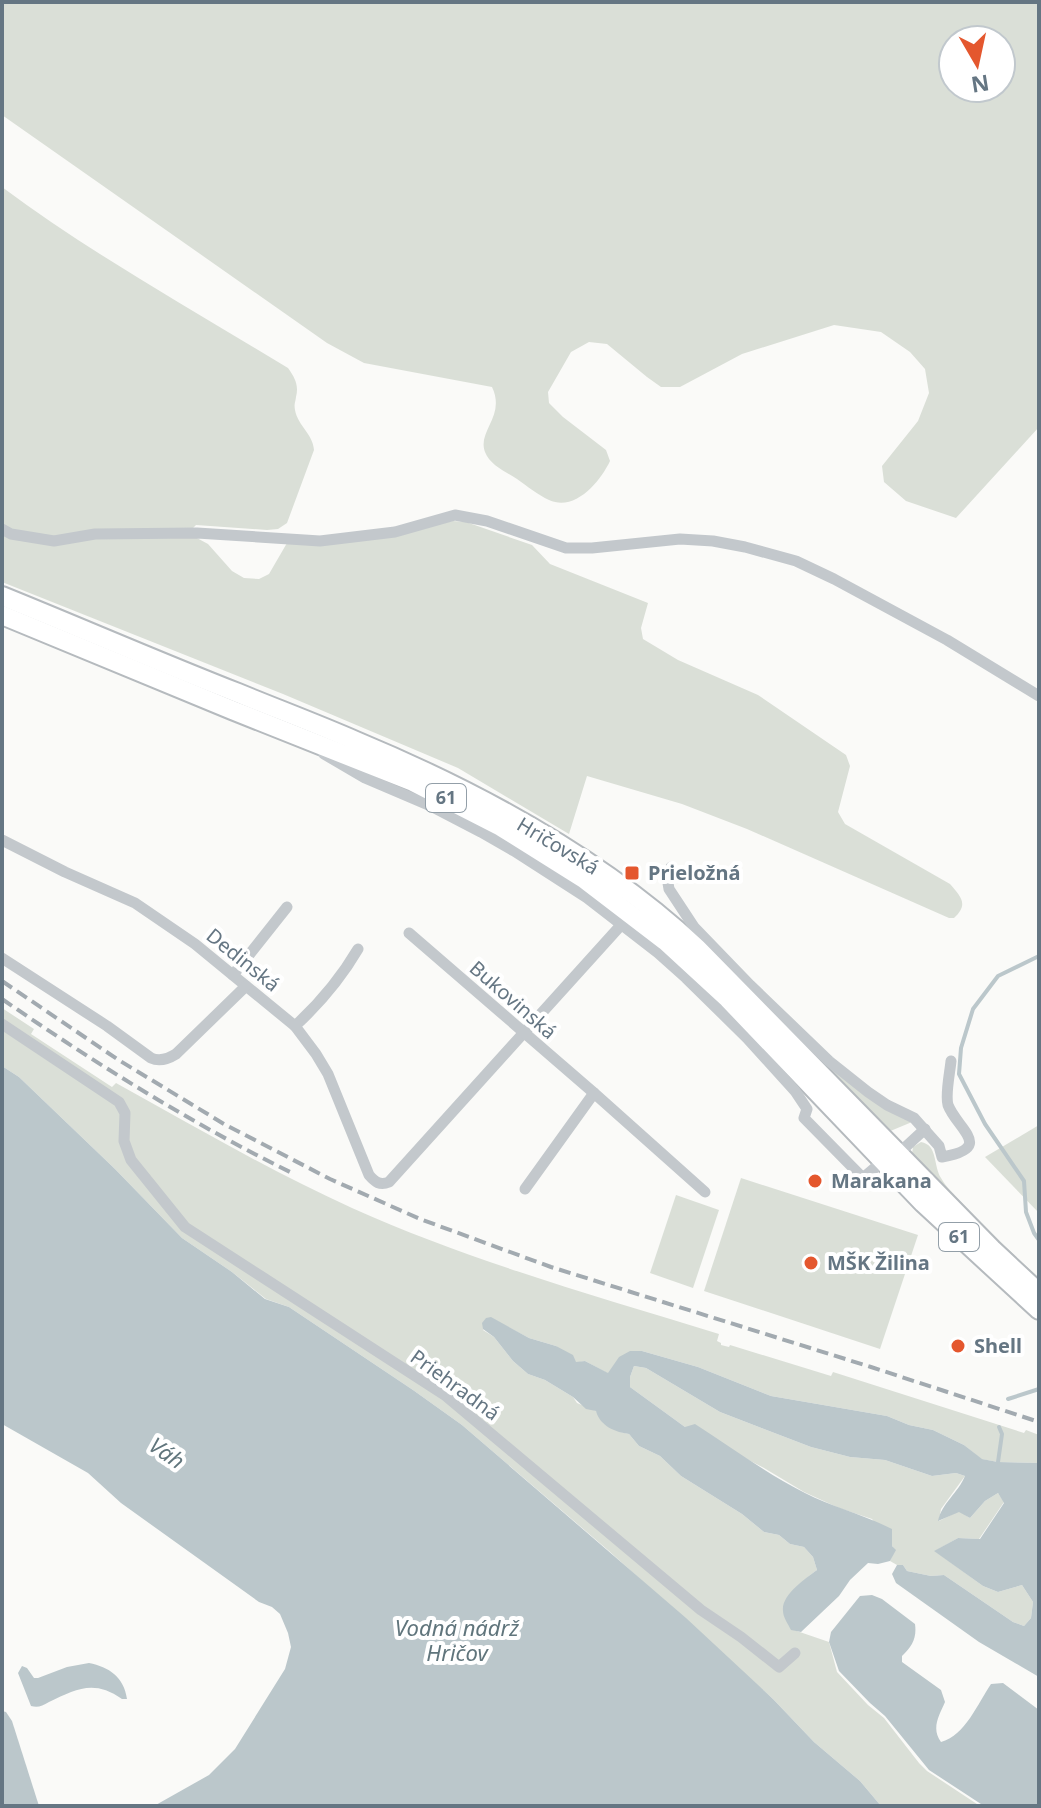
<svg xmlns="http://www.w3.org/2000/svg" width="1041" height="1808" font-family="'Noto Sans',sans-serif">
<style>
.green{fill:#dadfd7;fill-rule:evenodd}
.water{fill:#bbc7cb}
.lines{fill:none;stroke-linecap:round;stroke-linejoin:round}
.stream{stroke:#bbc7cb;stroke-width:4}
.primary-casing{stroke:#b5babe;stroke-width:22}
.minor{stroke:#c3c8cc;stroke-width:11}
.primary{stroke:#fff;stroke-width:18}
.rail{stroke:#a2aab0;stroke-width:4;stroke-dasharray:12 6;stroke-linecap:butt}
.poi-dot{fill:#e4572e;stroke:#fff;stroke-width:3}
.labels{text-anchor:middle;stroke-width:8;stroke-linejoin:round;paint-order:stroke}
.shield{fill:#fff;stroke:#939fa8;stroke-width:2}
.shield-label{font-size:18px;font-weight:bold;fill:#657683}
.street-label{font-size:20px;fill:#657683;stroke:#fff}
.poi-label{font-size:20px;font-weight:bold;fill:#657683;stroke:#fff;text-anchor:start}
.water-label{font-size:22px;font-style:italic;fill:#60757c;stroke:#fff}
</style>
<rect width="100%" height="100%" fill="#fafaf8"/>
<g class="green">
<path d="M2,2H1039V427L956,518L906,501L884,482L882,466L918,421L929,393L925,369L910,352L881,332L834,325L742,354L680,387H661L647,377L607,344L589,342L571,352L548,392L549,403L563,417L606,450L610,461C600,482 575,512 549,500C538,495 527,486 517,479C506,472 490,465 485,452C477,431 506,416 492,387L364,363L327,343L2,115ZM953,40H1001V88H953Z"/>
<path d="M2,187C92,254 191,309 288,368C295,378 299,385 296,397C295,404 294,404 295,410C298,426 313,434 314,450L287,523L278,529L267,530L196,525L191,530L195,537L208,544L232,571L244,578L259,579L269,574L287,543L453,521L466,522L532,545L550,564L648,603L641,628L643,639L678,660L758,695L846,755L850,766L838,812L845,824L950,884C961,897 969,904 954,918H949L747,829L682,804L587,776L569,834L458,768L283,694L2,582Z"/>
<polygon points="694,930 774,1012 912,1122 888,1132"/>
<path d="M2,1008L34,1029L31,1034L112,1087L116,1083C194,1126 270,1171 352,1208C470,1261 596,1296 719,1334L717,1341L721,1343V1345L729,1347L730,1345L831,1376L833,1372L1024,1433L1026,1430L1039,1435V1463L998,1462L981,1459L964,1445L933,1430L909,1425L887,1416L771,1396L698,1367L642,1351L609,1374L585,1361L575,1363L556,1346L529,1338L491,1318L483,1330L494,1337L513,1361L528,1374L545,1380L573,1397L577,1403L596,1411L620,1432L629,1434L639,1446L660,1456L681,1476L742,1514L764,1532L779,1535L790,1544L804,1547L813,1557L817,1570C791,1588 795,1600 791,1629L829,1642L837,1672L868,1705L884,1718L919,1763L927,1771L980,1806H881L860,1781L814,1742L773,1699L609,1551L462,1425L413,1390L289,1307L266,1299L232,1272L182,1238L115,1169L19,1077L2,1066Z"/>
<polygon points="1039,1125 1039,1213 985,1157"/>
<path d="M921,1142C938,1145 933,1165 941,1178C946,1187 954,1194 961,1202C986,1229 1012,1253 1039,1278V1283L912,1154L913,1147Z"/>
<polygon points="741,1178 918,1235 880,1349 704,1291"/>
<polygon points="676,1195 719,1210 693,1288 650,1273"/>
<polygon points="634,1366 646,1368 720,1412 811,1447 850,1457 885,1460 932,1476 956,1473 965,1476 941,1509 939,1521 959,1511 970,1518 985,1501 998,1493 1004,1502 979,1539 958,1538 935,1551 983,1586 998,1592 1022,1585 1033,1602 1031,1618 1024,1626 1013,1622 944,1575 931,1576 907,1571 903,1565 897,1565 890,1561 895,1550 872,1519 839,1508 804,1492 764,1468 685,1427 630,1387 630,1377"/>
</g>
<g class="water">
<polygon points="2,1066 19,1077 115,1169 182,1238 232,1272 265,1299 289,1307 413,1390 462,1425 686,1618 773,1699 814,1742 860,1781 881,1806 154,1806 209,1775 235,1749 285,1669 291,1647 288,1633 280,1614 272,1607 259,1602 121,1503 88,1473 2,1424"/>
<path d="M491,1317L529,1338L556,1346L573,1355L576,1362L585,1361L608,1373L619,1357L630,1351H642L698,1367L771,1396L887,1416L909,1425L933,1430L964,1445L982,1459L998,1462L1039,1463V1677L979,1642L896,1583L892,1574L897,1565H903L907,1571L931,1576L944,1575L1013,1622L1024,1626L1031,1618L1033,1602L1022,1585L998,1592L983,1586L934,1551L958,1538L980,1539L1004,1503L998,1493L985,1501L970,1518L959,1512L938,1521C942,1503 958,1493 965,1476L956,1473L932,1476L885,1460L850,1457L811,1447L720,1412L646,1368L634,1366L630,1377V1387L685,1427L695,1424C731,1447 767,1474 805,1493C833,1507 864,1515 892,1529V1546L896,1550L890,1561L878,1564L868,1563L850,1580L839,1596L801,1632L791,1630C788,1624 783,1617 783,1611C781,1595 806,1578 817,1570L813,1557L804,1547L790,1544L779,1535L764,1532L742,1514L681,1476L660,1456L639,1446L629,1434C615,1432 600,1426 596,1411L586,1409L573,1397L545,1380L528,1374L513,1361L494,1337L483,1329L482,1323L486,1318Z"/>
<path d="M872,1595L882,1599L915,1624C917,1638 912,1647 902,1656V1662L941,1690L945,1702C939,1716 931,1728 941,1742C965,1736 978,1703 991,1684L1003,1683L1039,1710V1806H984L929,1770L885,1716L870,1703L839,1671L829,1642L831,1632L860,1596Z"/>
<path d="M89,1663C109,1667 124,1677 127,1699H122C94,1679 76,1689 49,1702C42,1706 38,1708 31,1706L18,1673L22,1666L27,1668L34,1678H38L67,1667Z"/>
<polygon points="2,1711 6,1712 12,1721 39,1806 2,1806"/>
</g>
<g class="lines">
<g class="stream">
<polyline points="1039,956 998,976 973,1009 961,1048 959,1074 985,1124 1024,1181 1026,1212 1034,1233 1039,1240"/>
<polyline points="1008,1399 1039,1389"/>
<polyline points="998,1462 1002,1434 999,1427"/>
</g>
<g class="primary-casing">
<g id="primary">
<path d="M2,596C81,628 159,662 238,693C277,709 317,724 356,741C476,791 602,859 697,948L992,1249L1039,1293"/>
<polyline points="2,615 232,710 413,782 501,827 584,879 665,941 728,999 923,1203 1039,1310"/>
</g>
</g>
<g class="minor">
<polyline points="2,529 11,534 54,541 95,534 197,533 320,541 395,532 455,515 487,521 566,548 592,548 680,539 713,541 745,547 796,561 834,579 947,640 1039,696"/>
<polyline points="324,754 365,778 433,807 481,832 514,851 587,898 658,953 686,978 747,1038 795,1091 807,1109 804,1118 863,1178 883,1161 899,1153 925,1129"/>
<path d="M2,840L65,872L135,903L195,944L295,1026L316,1054L328,1074L369,1175C375,1182 380,1186 389,1182L622,924"/>
<path d="M671,867L667,877L669,889L694,927L750,985L829,1061L868,1092L887,1105L914,1118L939,1146L942,1157C995,1148 957,1129 948,1105C945,1095 950,1072 951,1061"/>
<polyline points="409,933 594,1093 705,1192"/>
<path d="M2,958L107,1026L151,1058C160,1062 168,1059 176,1054L246,986"/>
<polyline points="233,975 287,907"/>
<polyline points="2,1024 119,1102 125,1113 124,1141 131,1160 185,1227 446,1396 701,1610 741,1637 779,1667 795,1653"/>
<path d="M295,1026C320,1003 341,978 358,949"/>
<polyline points="525,1189 594,1093"/>
</g>
<use href="#primary" class="primary"/>
<g class="rail">
<polyline points="2,981 117,1059 224,1124 330,1179 420,1219 551,1267 871,1367 1039,1422"/>
<path d="M2,999C95,1063 189,1122 290,1172"/>
</g>
</g>
<g class="poi-dot">
<rect x="624" y="865" width="16" height="16" rx="4"/>
<circle cx="815" cy="1181" r="8"/>
<circle cx="811" cy="1263" r="8"/>
<circle cx="958" cy="1346" r="8"/>
</g>
<g class="labels">
<g class="shield">
<rect x="426" y="784" width="40" height="28" rx="6"/>
<rect x="939" y="1223" width="40" height="28" rx="6"/>
</g>
<g class="shield-label">
<text x="446" y="804">61</text>
<text x="959" y="1243">61</text>
</g>
<g class="street-label">
<text transform="translate(558 846) rotate(31)" y="7">Hričovská</text>
<text transform="translate(243 960) rotate(39)" y="7">Dedinská</text>
<text transform="translate(513 1000) rotate(41)" y="7">Bukovinská</text>
<text transform="translate(455 1385) rotate(36)" y="7">Priehradná</text>
</g>
<g class="poi-label">
<text x="648" y="880">Prieložná</text>
<text x="831" y="1188">Marakana</text>
<text x="827" y="1270">MŠK Žilina</text>
<text x="974" y="1353">Shell</text>
</g>
<g class="water-label">
<text transform="translate(167 1453) rotate(35)" y="8">Váh</text>
<text x="457" y="1636">Vodná nádrž<tspan x="457" dy="25">Hričov</tspan></text>
</g>
</g>
<rect width="1041" height="1808" fill="none" stroke="#657683" stroke-width="8"/>
<g transform="translate(977 64) rotate(171)"><circle r="38" fill="#ffffff" stroke="#c1c8cd" stroke-width="2"/>
<path d="M0-6L14 30L0 20L-14 30Z" fill="#e4572e"/>
<text y="-12" font-size="22" font-weight="bold" text-anchor="middle" fill="#657683">N</text>
</g>
</svg>
